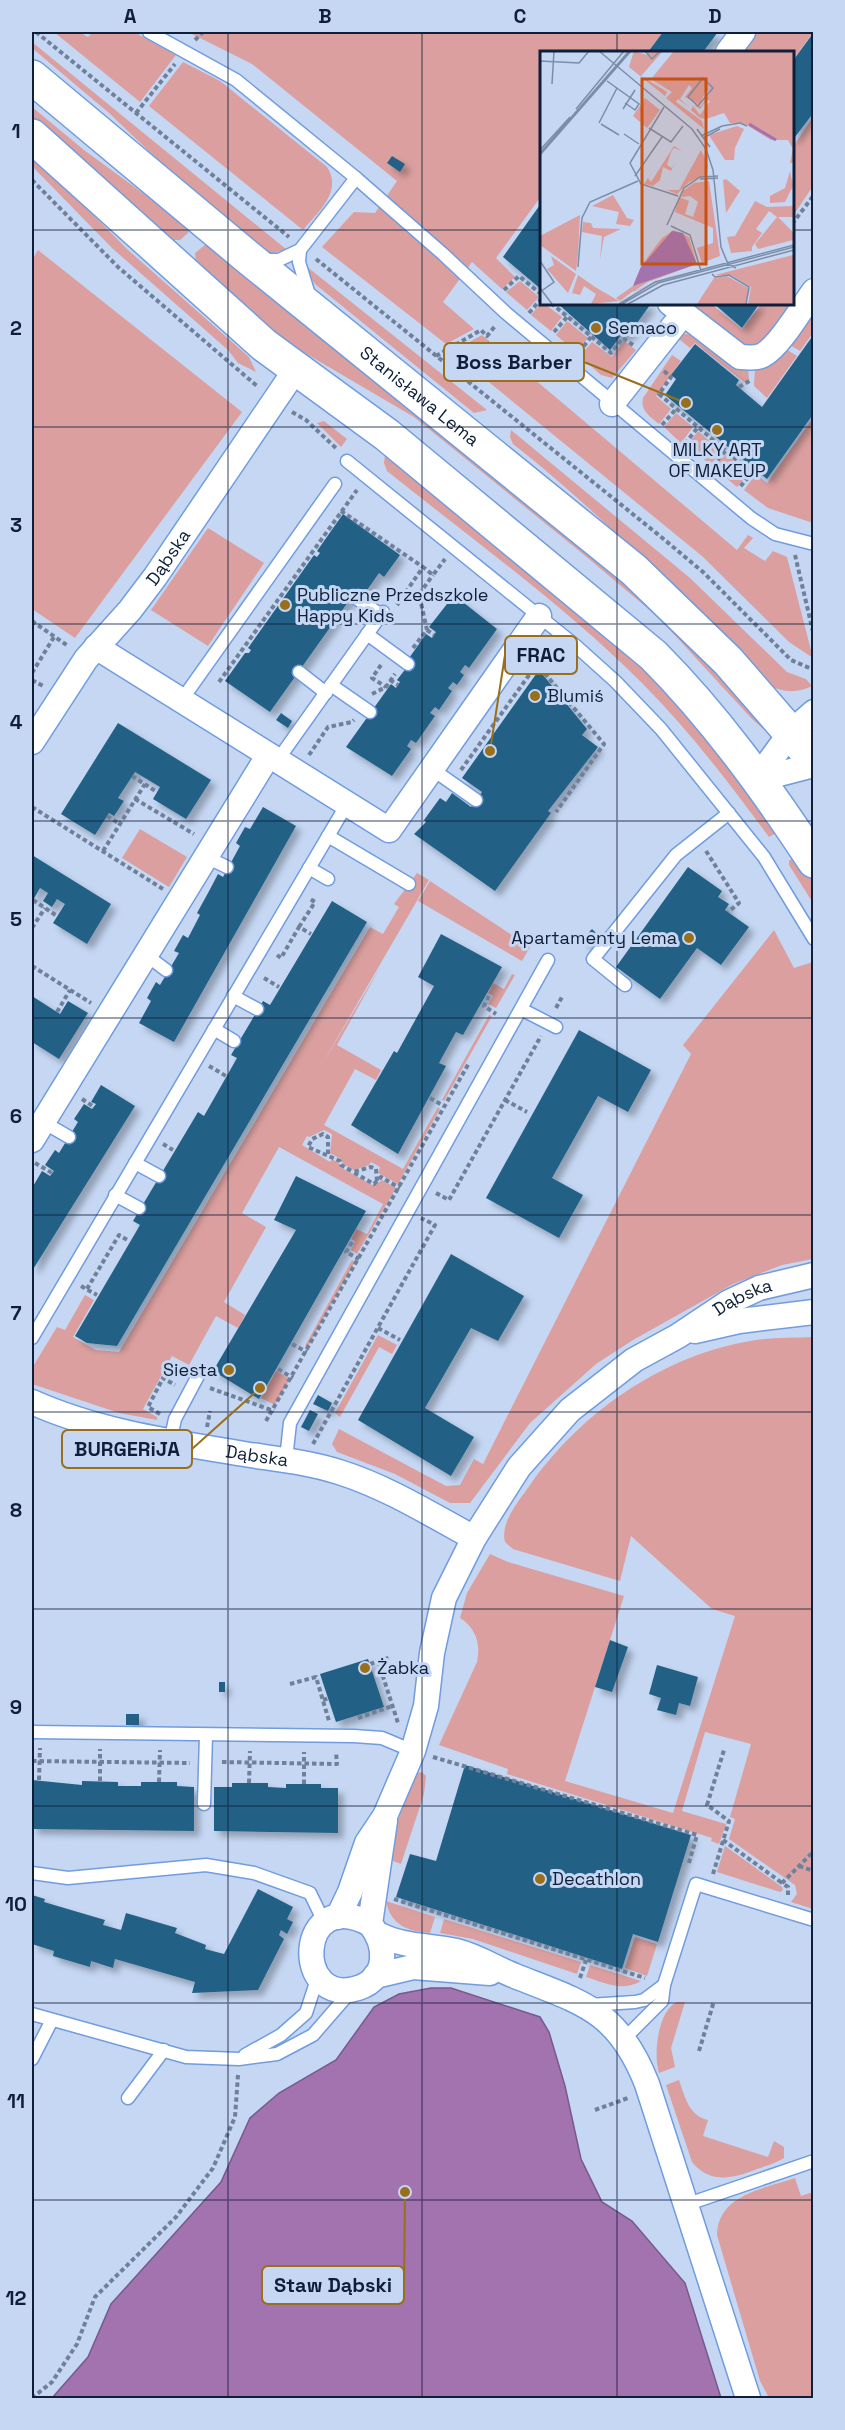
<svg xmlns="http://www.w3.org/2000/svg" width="845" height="2430" font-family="'Space Grotesk',sans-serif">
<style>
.green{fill:#db9f9f}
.water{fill:#a373b0;stroke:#775a8c;stroke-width:1.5}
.building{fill:#236186;filter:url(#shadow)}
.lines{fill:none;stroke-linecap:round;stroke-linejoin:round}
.lane-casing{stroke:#719cde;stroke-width:15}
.street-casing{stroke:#719cde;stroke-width:27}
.secondary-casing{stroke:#719cde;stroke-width:36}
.path{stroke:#6f809b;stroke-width:4;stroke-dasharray:4.5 3;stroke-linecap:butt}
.lane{stroke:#fff;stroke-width:12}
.street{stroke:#fff;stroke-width:24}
.secondary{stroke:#fff;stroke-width:33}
.grid{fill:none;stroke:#0f1f39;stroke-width:1.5;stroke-opacity:0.55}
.poi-dot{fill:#996f1c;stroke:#c5d7f3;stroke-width:2}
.labels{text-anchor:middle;stroke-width:6;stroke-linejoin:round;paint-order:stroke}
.poi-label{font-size:18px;fill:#0f1f39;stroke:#c5d7f3;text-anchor:start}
.street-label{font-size:18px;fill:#0f1f39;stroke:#c5d7f3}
.inset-river{fill:none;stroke:#a373b0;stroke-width:3}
.inset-road{fill:none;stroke:#7c8da9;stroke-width:1.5}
.view{fill:#c75013;fill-opacity:0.15;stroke:#c75013;stroke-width:3}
.inset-edge{fill:none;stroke:#0f1f39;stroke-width:3}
.leader{fill:none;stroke:#996f1c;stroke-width:2}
.callout-dot{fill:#996f1c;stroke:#c5d7f3;stroke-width:2}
.callout{fill:#c5d7f3;stroke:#996f1c;stroke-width:2}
.callout-label{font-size:20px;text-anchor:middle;font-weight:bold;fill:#0f1f39}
.neatline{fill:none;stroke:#0f1f39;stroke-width:2}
.grid-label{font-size:20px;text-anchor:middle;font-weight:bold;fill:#0f1f39}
</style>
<defs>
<filter id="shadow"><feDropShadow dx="5.5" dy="5.5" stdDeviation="3" flood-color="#0004"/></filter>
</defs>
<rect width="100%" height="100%" fill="#c5d7f3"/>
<g class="green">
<polygon points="54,32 79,32 88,37 93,32 134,32 176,55 140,102"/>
<polygon points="188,32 663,32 648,52 542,52 542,195 496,258 515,277 502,289 472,262 443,302 474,329 446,344 322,247 354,212 375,213 397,181 252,64"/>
<polygon points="756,32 813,32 813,36 811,35 793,60 792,52 741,52"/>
<polygon points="32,42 287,250 267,254 223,222 109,113 32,48"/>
<path d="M183,62L220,81L327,167C343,191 318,212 303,230L149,106Z"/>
<polygon points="32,107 84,150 189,227 188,233 180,240 171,240 32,121"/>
<polygon points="813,117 813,186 793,216 793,147"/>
<polygon points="32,153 128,250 249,357 256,372 238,363 228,350 112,248 32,166"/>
<polygon points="205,245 208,245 678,626 772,736 753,720 658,617 583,554 414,417 281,339 196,263 195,253"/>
<polygon points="38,250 242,412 75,638 32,609 32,260"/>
<polygon points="306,266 487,410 474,413 315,284 308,274"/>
<polygon points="520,281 539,297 527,310 506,292"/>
<polygon points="813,298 813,333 800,351 783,341"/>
<polygon points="542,302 562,317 551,331 531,315"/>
<polygon points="685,303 710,303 742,329 762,303 790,303 759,346 749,349"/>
<polygon points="567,321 588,338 576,352 556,335"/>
<polygon points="684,334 694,334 748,367 749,380 744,382 695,343 690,348 679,339"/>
<polygon points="482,335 737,550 748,535 753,538 744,548 765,561 773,551 787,557 813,658 789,642 702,556 452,352"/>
<polygon points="624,341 636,350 612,378 601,375 580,356 592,342 612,357"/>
<polygon points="781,346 797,356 767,398 754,386 755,366"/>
<path d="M672,355L681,361L656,396L671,409L659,424C651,417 640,411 643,398Z"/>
<polygon points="676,413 693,427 681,443 664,427"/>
<polygon points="813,418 813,523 768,508 744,490 756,474 767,483"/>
<polygon points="324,421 347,439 341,447 317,423"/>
<path d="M511,430L690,578L787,672L806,679L812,686C799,693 782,693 769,685C748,671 724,638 705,619C643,559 581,497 513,444L510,437Z"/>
<polygon points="698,431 721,451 711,465 687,446"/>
<polygon points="726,454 748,474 737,487 714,468"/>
<path d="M385,455C473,526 567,594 647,674C696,722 737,777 778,832L769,837C729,783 689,730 642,683C564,605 473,540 387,471L384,463Z"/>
<polygon points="208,528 264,563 208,646 151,610"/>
<polygon points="140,829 187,857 169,887 122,858"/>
<polygon points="795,856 813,882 813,903 789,865 789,861"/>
<polygon points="417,873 429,880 321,1066 381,966 337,1045 381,1070 376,1080 355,1069 324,1125 403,1169 438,1107 440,1109 398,1184 378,1173 380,1167 371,1162 369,1165 354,1170 343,1164 341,1159 330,1153 332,1134 324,1130 309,1137 307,1136 302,1145 330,1162 332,1159 339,1163 340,1167 374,1186 382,1180 396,1188 357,1254 351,1250 355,1241 351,1239 356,1229 367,1234 383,1204 279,1147 242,1213 266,1227 224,1302 245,1315 238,1328 216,1316 189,1365 172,1356 143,1409 157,1417 157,1420 119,1413 32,1384 32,1368 57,1327 65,1330 85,1295 94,1300 73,1337 96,1350 119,1352 370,927 383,934 399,907 394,904"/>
<polygon points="430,881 530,947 522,961 418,901"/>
<polygon points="774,930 794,968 813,962 813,1259 782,1265 733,1284 633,1340 596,1364 530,1423 470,1503 450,1503 395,1474 337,1452 332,1444 339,1429 446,1486 460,1485 474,1459 483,1464 691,1054 683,1045"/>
<polygon points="512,974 515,975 496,1008 488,1004 493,996 488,993 493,983 504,989"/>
<polygon points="489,1015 492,1016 444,1101 442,1100"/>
<polygon points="352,1260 355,1262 308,1347 305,1346"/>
<polygon points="378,1335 397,1345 392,1354 379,1347 340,1417 335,1413"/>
<path d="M813,1337H814L813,1909L791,1902L797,1894L795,1885L729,1839L735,1819L730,1817L751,1744L705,1732L682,1811L726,1824L719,1844L711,1841L712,1838L507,1774L508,1769L439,1745L477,1662C481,1644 476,1628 460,1618L467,1593L490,1554L508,1562L624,1596L565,1781L673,1813L735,1616L712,1609L631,1536L620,1581L513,1549L505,1542C500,1522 519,1501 530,1485C580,1414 659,1358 745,1342C767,1337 791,1338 813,1337Z"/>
<polygon points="276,1371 290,1379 275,1405 261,1398"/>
<polygon points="422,1772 426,1776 424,1794 401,1864 388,1859 396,1825 417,1773"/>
<polygon points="725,1846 782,1887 783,1890 780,1892 717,1872"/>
<path d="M386,1901L435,1917L430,1933C408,1931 391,1926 386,1901Z"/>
<polygon points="444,1919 581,1962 577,1974 473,1939 440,1933"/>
<polygon points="635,1937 657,1944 647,1976 625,1968"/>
<path d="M590,1965L641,1981C622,1992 605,1983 586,1977Z"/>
<path d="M677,2002H685L671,2048L675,2067L659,2073C653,2055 658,2010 677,2002Z"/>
<path d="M679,2080C685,2097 689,2116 708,2120L703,2136L768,2157L774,2141L784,2147V2158C776,2163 766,2166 757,2169C734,2178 711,2185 692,2162L666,2085Z"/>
<path d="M795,2178L801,2196L813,2192V2398H769L760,2381L717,2235C718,2194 764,2189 795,2178Z"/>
</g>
<polygon class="water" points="431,1988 451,1988 540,2017 549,2032 565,2086 581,2159 602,2202 632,2221 685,2283 721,2398 52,2398 88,2357 111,2304 221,2182 250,2118 279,2093 336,2060 374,2007 399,1994"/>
<g class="building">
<polygon points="663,32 718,32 703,52 648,52"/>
<polygon points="811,36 814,38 814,112 792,141 792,62"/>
<polygon points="392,156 405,164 400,172 387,163"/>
<polygon points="542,202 542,290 503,257"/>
<polygon points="557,303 647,303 650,305 627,337 622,334 610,350"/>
<polygon points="713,303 760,303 742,328"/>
<polygon points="814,334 814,413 767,479 665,395 676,379 671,375 695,344 739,380 736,385 762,407"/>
<polygon points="343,514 400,555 384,577 379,573 365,593 358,588 270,712 225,681 245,653 249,653 251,650 248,648 314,555 317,557 320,553 317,551"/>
<polygon points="454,595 497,629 469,668 465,665 460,672 464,675 457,685 453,682 448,688 452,691 439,710 435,707 430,713 435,716 416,743 411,740 407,746 411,749 392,776 346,747 391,684 396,688 400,682 397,680 410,663 407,661 426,634 432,638 436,632 429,627"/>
<polygon points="539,670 587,729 582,735 598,747 548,811 551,813 495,891 414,834 426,822 424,820 440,798 446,802 452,793 471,807 482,792 462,778"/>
<polygon points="281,713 292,721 288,728 276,720"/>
<polygon points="118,723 211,780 186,819 153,799 160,787 135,772 118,798 124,801 114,816 109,813 95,835 61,814"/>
<polygon points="263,807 296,826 174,1042 139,1023 151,1001 147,998 156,982 160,985 179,953 174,951 183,935 188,938 200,915 197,913 208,893 218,874 223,877 240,846 236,843 245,827 250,829"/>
<polygon points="32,855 111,904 87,944 53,923 65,904 57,899 52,907 43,901 48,893 40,888 32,902"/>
<polygon points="688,867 722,891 718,897 729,904 725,910 749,927 721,965 697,948 660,999 616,967"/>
<polygon points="332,901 367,922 117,1346 87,1343 75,1336 140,1225 133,1221 198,1112 204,1116 237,1058 231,1055 263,1001 270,1005"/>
<polygon points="592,929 597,934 587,945 582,940"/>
<polygon points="441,934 502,967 463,1035 456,1032 439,1063 446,1066 398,1154 351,1125 394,1051 397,1053 434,986 418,977"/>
<polygon points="32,996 60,1014 68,1001 88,1013 59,1059 32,1042"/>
<polygon points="579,1030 651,1070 628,1112 598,1096 552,1178 583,1195 559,1238 486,1198"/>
<polygon points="101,1085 135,1106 32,1271 32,1188 42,1171 50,1176 54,1171 45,1165 55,1150 59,1153 78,1122 74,1119 84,1104 92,1109 96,1104 91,1102"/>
<polygon points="296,1176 366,1211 259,1399 213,1371 296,1230 274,1220"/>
<polygon points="451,1254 524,1296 498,1341 471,1328 425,1408 474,1437 451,1476 358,1420"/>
<polygon points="318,1395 332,1403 328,1411 313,1404"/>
<polygon points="310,1410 318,1414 309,1431 301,1427"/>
<polygon points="610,1640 628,1647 612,1692 595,1687"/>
<polygon points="368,1659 384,1707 336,1722 320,1674"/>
<polygon points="657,1665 698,1677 690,1706 679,1703 676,1715 657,1710 661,1698 649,1694"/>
<rect x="219" y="1682" width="6" height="10"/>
<rect x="126" y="1714" width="13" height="11"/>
<polygon points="465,1765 691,1835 658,1942 633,1934 622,1969 396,1897 410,1854 436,1861"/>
<polygon points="32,1780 82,1785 82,1781 118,1782 118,1786 141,1786 141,1782 177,1782 177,1786 194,1787 194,1831 32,1829"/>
<polygon points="232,1783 268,1783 268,1787 286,1788 286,1784 321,1784 321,1788 338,1788 338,1833 214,1831 214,1787 232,1787"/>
<polygon points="258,1889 293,1907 287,1919 293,1922 287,1934 281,1930 279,1935 284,1939 258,1990 192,1993 195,1982 115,1959 113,1968 91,1961 90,1967 53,1956 54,1951 32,1944 34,1937 32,1937 32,1895 45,1899 44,1902 105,1920 103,1925 121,1930 126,1913 177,1928 175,1933 206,1945 205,1949 224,1954"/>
</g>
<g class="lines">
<g class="lane-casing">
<g id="lane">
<polyline points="149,32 236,80 356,178 300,250 279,260 263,260"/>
<polyline points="356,178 443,254 506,313 751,518 775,534 814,544"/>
<polyline points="300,250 299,262 310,298"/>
<polyline points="347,461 576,646 615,681 661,729 764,857 814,939"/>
<polyline points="353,596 381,615"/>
<polyline points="367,634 408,664"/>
<polyline points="299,672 326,693"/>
<polyline points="331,685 370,712"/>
<polyline points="181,701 335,484"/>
<polyline points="277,761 383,612"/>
<polyline points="432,769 476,800"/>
<polyline points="328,836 409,884"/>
<polyline points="206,857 227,867"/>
<polyline points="309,868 328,879"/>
<polyline points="146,955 166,970"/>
<polyline points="625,985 593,959 676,855 729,813"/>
<polyline points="233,996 257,1009"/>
<polyline points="521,1009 556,1027"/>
<polyline points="214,1029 234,1041"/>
<polyline points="43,1122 69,1137"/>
<polyline points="135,1163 159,1176"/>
<polyline points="115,1195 139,1208"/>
<polyline points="32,1338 347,804"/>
<polyline points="170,1442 175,1419 199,1374"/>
<polyline points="286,1459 290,1423 548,960"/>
<polyline points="32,1732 354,1736 382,1738 413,1751"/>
<polyline points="204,1804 206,1735"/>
<polyline points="32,1873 68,1878 206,1865 254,1873 310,1893 325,1924"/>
<polyline points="589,2005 635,2002 644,2000 664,1985"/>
<polyline points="32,2014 186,2057 239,2059 277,2054 313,2035 352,1990"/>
<polyline points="624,2039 662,2001 664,1985 696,1884 814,1920"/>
<polyline points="245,2055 281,2035 306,2013 318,1976"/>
<polyline points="32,2059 52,2020"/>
<polyline points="128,2098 164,2050"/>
<polyline points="688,2204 814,2161"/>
</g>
</g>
<g class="street-casing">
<g id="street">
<polyline points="728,52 743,32"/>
<path d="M670,303L740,357C747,357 756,359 763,355C780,346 802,307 814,291"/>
<polyline points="612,404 683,314"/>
<polyline points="96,647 389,830 539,616"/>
<path id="s1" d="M32,742L86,659L130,610L155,577L296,369"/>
<polyline points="756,780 791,732 814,712"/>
<polyline points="756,780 814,765"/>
<polyline points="32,1140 268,756"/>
<polyline points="695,1331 739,1321 814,1312"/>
<path id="s2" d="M32,1402C99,1432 172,1442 244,1454C276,1459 308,1462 339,1472C387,1487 430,1514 474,1538"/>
<path id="s3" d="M338,1917L350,1892L367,1843L385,1816L413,1751L426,1706L432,1653L444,1598L474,1538L519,1467L570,1410L634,1360L678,1336L729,1302L759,1288L814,1275"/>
<path d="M370,1924C296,1884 292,2009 358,1988C389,1978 387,1945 370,1924L385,1821"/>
<path d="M380,1935C404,1947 430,1945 456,1951C477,1956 495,1968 515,1976C583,2003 618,2010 647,2084L748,2398"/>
<polyline points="375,1976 413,1967 490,1973"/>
</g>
</g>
<g class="secondary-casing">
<g id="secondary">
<path id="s4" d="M32,77L245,255L634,570L728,661L814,760"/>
<path d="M32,136L264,345L387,435L653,655C714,716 766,788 814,861"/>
</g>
</g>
<g class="path">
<polyline points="36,32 289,237"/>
<polyline points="195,40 203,32"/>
<polyline points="136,113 175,64"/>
<polyline points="32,180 118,267 257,386"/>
<polyline points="792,224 814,195"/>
<polyline points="316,259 660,536 703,572 791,660 814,670"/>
<polyline points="504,290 519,276 542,295"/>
<polyline points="551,303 611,353 623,338 633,345"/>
<polyline points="529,313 542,298"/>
<polyline points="554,332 567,317"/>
<polyline points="579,352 591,337"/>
<polyline points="436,356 481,330 487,336 496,325"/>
<polyline points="664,371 671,377 659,394 752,473 739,488"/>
<polyline points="739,387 751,380"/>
<polyline points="292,412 306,420 337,449"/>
<polyline points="662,425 676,409"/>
<polyline points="685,444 698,427"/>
<polyline points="713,466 726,450"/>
<polyline points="341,511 423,567"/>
<polyline points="795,555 814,636"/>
<polyline points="397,605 423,567 433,575 445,559"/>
<polyline points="32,621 68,646"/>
<polyline points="427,630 434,635"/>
<polyline points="413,648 427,630 419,594 433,575"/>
<polyline points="381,665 372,678 386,687"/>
<polyline points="32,673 54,637"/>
<polyline points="32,680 43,686"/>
<polyline points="390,680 398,685"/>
<polyline points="219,682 357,490"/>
<polyline points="372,694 386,687 395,674"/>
<polyline points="309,755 328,727 352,722 354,720"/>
<polyline points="461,770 537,664 604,744 556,812"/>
<polyline points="132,776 157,792"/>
<polyline points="135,799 194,834"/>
<polyline points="32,807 163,889"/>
<polyline points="107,816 120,824"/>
<polyline points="103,851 145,784"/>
<polyline points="706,851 739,903 728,912"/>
<polyline points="33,900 57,916"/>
<polyline points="299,927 315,902 310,899"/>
<polyline points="32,928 45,908"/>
<polyline points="277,955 281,958 299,927 311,934"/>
<polyline points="32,966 91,1003"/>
<polyline points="264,978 279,987"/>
<polyline points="489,996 484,1006 496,1014"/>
<polyline points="556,1008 563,995"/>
<polyline points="57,1012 70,990"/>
<polyline points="209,1066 226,1076"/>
<polyline points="430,1098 444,1106"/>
<polyline points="82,1099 94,1107"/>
<polyline points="505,1100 527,1112"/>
<polyline points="163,1144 173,1150"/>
<polyline points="328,1154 328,1137 323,1134 312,1139 308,1147 340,1161 341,1165 353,1172"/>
<polyline points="35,1163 52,1173"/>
<polyline points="377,1181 374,1184 353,1172 371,1167 376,1169 377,1181 381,1177 400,1188"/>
<polyline points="436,1193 449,1200 541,1036"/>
<polyline points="352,1242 346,1252 359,1259"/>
<polyline points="81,1286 97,1295"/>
<polyline points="87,1289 119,1235 129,1241"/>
<polyline points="378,1328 400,1340"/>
<polyline points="292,1344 307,1352"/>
<polyline points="278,1369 293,1378"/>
<polyline points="210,1388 274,1411"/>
<polyline points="160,1414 148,1407 163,1378 175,1385"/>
<polyline points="266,1421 469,1063"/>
<polyline points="207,1427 210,1411"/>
<polyline points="313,1444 435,1225 421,1218"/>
<polyline points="378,1661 398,1723"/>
<polyline points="370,1664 391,1657"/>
<polyline points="290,1684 316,1677 329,1721"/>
<polyline points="323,1700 329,1698"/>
<polyline points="358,1718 392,1706"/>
<polyline points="433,1757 697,1835 688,1866"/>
<polyline points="32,1761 190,1763"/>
<polyline points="222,1762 337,1764 336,1752"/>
<polyline points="39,1780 40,1748"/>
<polyline points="100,1781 100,1749"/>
<polyline points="159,1782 160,1750"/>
<polyline points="249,1783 250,1751"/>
<polyline points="304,1784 304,1752"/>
<polyline points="723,1840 782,1883"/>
<polyline points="799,1866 814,1871"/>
<polyline points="713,1874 729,1821 707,1805 724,1750"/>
<polyline points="788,1895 788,1887 782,1883 814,1851"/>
<polyline points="394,1899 645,1978"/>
<polyline points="580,1978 586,1960"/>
<polyline points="699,2051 714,2001"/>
<polyline points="595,2110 628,2098"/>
<polyline points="32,2398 52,2382 77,2344 95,2297 176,2217 213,2168 235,2117 238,2075"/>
</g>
<use href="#lane" class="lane"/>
<use href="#street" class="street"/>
<use href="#secondary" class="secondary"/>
</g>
<path class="grid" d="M228,32V2398M422,32V2398M617,32V52M32,230H542M792,230H814M617,303V2398M32,427H814M32,624H814M32,821H814M32,1018H814M32,1215H814M32,1412H814M32,1609H814M32,1806H814M32,2003H814M32,2200H814"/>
<g class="poi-dot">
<circle cx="596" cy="328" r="6"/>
<circle cx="717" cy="430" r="6"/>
<circle cx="285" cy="605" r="6"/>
<circle cx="535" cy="696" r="6"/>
<circle cx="689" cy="938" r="6"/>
<circle cx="229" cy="1370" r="6"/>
<circle cx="365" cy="1668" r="6"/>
<circle cx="540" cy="1879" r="6"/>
</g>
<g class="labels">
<g class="poi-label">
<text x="608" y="334">Semaco</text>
<text x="717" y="456" text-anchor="middle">MILKY ART<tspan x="717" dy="21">OF MAKEUP</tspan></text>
<text x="297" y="601">Publiczne Przedszkole<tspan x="297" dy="21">Happy Kids</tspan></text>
<text x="547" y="702">Blumiś</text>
<text x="677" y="944" text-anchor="end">Apartamenty Lema</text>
<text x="217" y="1376" text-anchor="end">Siesta</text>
<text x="377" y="1674">Żabka</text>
<text x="552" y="1885">Decathlon</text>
</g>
<g class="street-label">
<text dy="6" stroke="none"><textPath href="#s4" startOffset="502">Stanisława Lema</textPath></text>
<text dy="6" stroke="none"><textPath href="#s1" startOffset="230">Dąbska</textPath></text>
<text dy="6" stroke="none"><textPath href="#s3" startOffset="774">Dąbska</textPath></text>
<text dy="6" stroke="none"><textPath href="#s2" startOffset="232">Dąbska</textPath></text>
</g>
</g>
<g transform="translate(540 51)">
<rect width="254" height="254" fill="#c5d7f3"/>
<path d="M94,0L107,4V0H123L101,25L127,41L125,45L89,16ZM134,0H253V112H250L253,98L248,89H231L205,73L190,72L184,62L166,68L160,67L151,59L153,55L160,64L170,50L167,49L160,58L154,54L161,55L170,42L166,39L160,54L145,46L152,37L149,34L140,48L149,56L138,48L136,51L162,70L164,78L126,47L132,41L111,28ZM105,47L120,59L107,77L93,65ZM197,75L204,78L195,97L194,109H185L169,84ZM134,95L142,100L134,97L131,101L127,114L132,117L135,112L129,124L131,120L123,116L120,129L113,135L104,133L108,127L111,131ZM161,99L168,114L166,124L149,131L137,143L127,139H139ZM250,120L253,135L245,151L230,152V145L245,137ZM186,128L200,140L186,162L183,129ZM169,130L180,205L162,212L157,197L173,192V177L135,161L139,146L149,150L145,163L153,166L158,151L150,145L141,146L143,140L154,132ZM73,144L87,167L94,169L90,175L76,173L79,161L52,155ZM215,150L227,156L253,155V166H238L253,181V189L218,198L215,193L237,166L229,160L216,178L222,182L212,196V200L191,202L187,186L195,185ZM40,164L38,204L36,220L0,194V185ZM43,171L51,172L53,177L81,178L64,186L60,209L62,185L42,181ZM134,179L149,186L157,213L108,231L94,240L142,221L93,241V240L80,250L76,247L93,235L101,215L122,187ZM253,204V253H208L211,236L191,224H175ZM11,205L36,223L28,242L7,218L14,214ZM38,224L55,236L79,250L51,253L56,243L44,235L40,244L32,242ZM187,225L210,238L206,253H157L174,227Z" fill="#db9f9f"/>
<path d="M132,180L143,182L157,213L93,235L101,216Z" fill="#a373b0"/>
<path class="inset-river" d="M209,73L236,89"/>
<path class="inset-road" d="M59,0L152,78L166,98L173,119L181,196L188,213L196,217M105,0L112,8L120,0M0,10L39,12L49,0M163,27L173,37L158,55L148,46ZM67,30L99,53L95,59L85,52M12,33L14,0M124,56L90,112L101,133L138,145M36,58L84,0M83,58L95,39M59,72L77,37M61,73L79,84M109,77L131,91L143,75M157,78L170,96M84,83L99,93M161,85L182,75L200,72L207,75M163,87L180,78M0,99L30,66M0,102L89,0M0,104L91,0M95,125L122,86M160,128L178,127M127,174L144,137L160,126L178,125M131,175L150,184L161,220M0,210L14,231L0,241M38,216L42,167L50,151L98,130M172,223L175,226L189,224L209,236L206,253M0,237L12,253M79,253L115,231L254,194M82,253L118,232L254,196M88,253L123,234L254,199"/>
<path class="view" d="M102,28H166V213H102Z"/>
<rect width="254" height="254" class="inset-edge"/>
</g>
<path class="leader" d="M686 403L584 362M490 751L505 655M260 1388L192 1449M405 2192L404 2285"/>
<g class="callout-dot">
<circle cx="686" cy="403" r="6"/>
<circle cx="490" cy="751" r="6"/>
<circle cx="260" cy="1388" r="6"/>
<circle cx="405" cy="2192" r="6"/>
</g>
<g class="callout">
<rect x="444" y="343" width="140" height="38" rx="6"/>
<rect x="505" y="636" width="72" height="38" rx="6"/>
<rect x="62" y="1430" width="130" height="38" rx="6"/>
<rect x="262" y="2266" width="142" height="38" rx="6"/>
</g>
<g class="callout-label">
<text x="514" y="369">Boss Barber</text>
<text x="541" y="662">FRAC</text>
<text x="127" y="1456">BURGERiJA</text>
<text x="333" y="2292">Staw Dąbski</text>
</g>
<rect width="845" height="2430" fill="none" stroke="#c5d7f3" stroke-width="66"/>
<rect x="33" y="33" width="779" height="2364" class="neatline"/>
<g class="grid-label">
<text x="130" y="23">A</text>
<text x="325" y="23">B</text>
<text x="520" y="23">C</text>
<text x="715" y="23">D</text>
<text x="16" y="138">1</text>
<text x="16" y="335">2</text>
<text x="16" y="532">3</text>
<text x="16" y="729">4</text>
<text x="16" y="926">5</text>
<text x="16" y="1123">6</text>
<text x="16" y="1320">7</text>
<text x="16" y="1517">8</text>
<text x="16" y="1714">9</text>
<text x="16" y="1911">10</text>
<text x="16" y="2108">11</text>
<text x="16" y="2305">12</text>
</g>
</svg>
